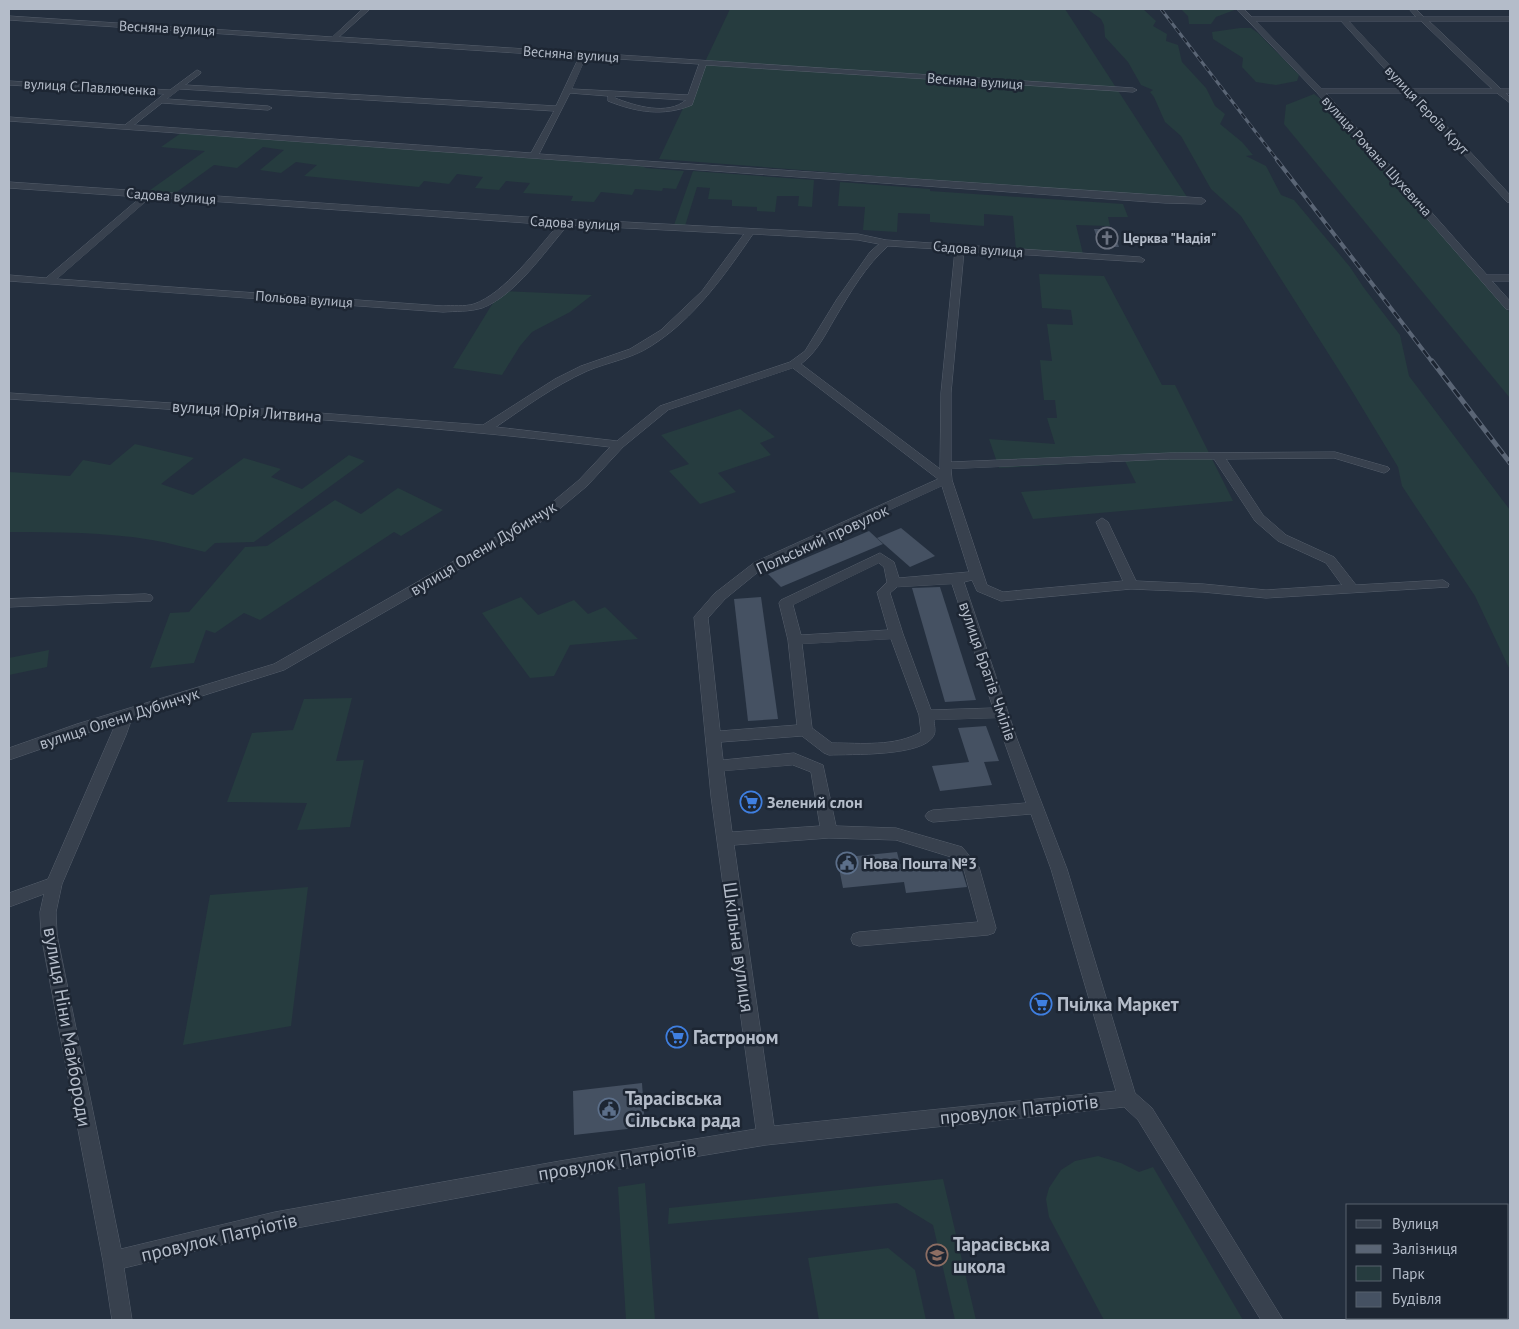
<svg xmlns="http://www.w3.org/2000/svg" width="1519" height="1329" font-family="'PT Sans',sans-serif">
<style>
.green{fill:#263c3f}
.building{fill:#455162}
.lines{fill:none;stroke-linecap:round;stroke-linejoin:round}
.minor-casing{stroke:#565f6c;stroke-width:1}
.minor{fill:#38414e;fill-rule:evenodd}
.rail-far2-casing{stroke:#5a6575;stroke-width:3}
.rail-far1-casing{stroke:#5a6575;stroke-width:4}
.rail-casing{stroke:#5a6575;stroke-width:5}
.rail-far2{stroke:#1d2633;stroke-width:2;stroke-dasharray:6;stroke-linecap:butt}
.rail-far1{stroke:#1d2633;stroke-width:2.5;stroke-dasharray:8;stroke-linecap:butt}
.rail{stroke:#1d2633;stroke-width:3;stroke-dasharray:9;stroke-linecap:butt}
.labels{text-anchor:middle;stroke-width:5;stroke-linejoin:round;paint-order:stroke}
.far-street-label{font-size:14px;fill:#b4bcc9;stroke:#1d2633}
.far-poi-label{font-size:14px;font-weight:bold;fill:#b4bcc9;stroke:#1d2633;text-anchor:start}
.street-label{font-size:16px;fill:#b4bcc9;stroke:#1d2633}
.poi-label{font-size:16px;font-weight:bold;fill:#b4bcc9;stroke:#1d2633;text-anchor:start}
.near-street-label{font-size:19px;fill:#b4bcc9;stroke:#1d2633}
.near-poi-label{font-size:19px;font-weight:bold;fill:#b4bcc9;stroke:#1d2633;text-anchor:start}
</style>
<rect width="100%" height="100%" fill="#242f3e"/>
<g class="green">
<polygon points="730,9 1065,9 1189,200 659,159"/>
<polygon points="1087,9 1143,9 1156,21 1153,26 1167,34 1166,41 1178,45 1182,62 1206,88 1215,106 1225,114 1220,124 1242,142 1253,155 1246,156 1266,166 1281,195 1294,200 1350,267 1364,288 1400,335 1409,376 1510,510 1510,670 1475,596 1402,486 1398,467 1349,386 1241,216 1211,189 1181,136 1165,122 1154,97 1150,92 1153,90 1141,85 1128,62 1105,37 1104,25 1101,19"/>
<polygon points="1181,9 1237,9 1216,17 1211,24 1189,24 1188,16"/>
<polygon points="1240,28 1251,28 1258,33 1299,75 1297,81 1276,85 1256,82 1242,67 1243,58 1213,39 1212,32"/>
<polygon points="1314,94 1322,100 1510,313 1510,398 1284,124 1286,105"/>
<polygon points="181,133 642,166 646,168 684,171 676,189 663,188 662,191 635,189 632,195 601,192 594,202 571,201 573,196 523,193 530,183 506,181 499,190 475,188 483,177 457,174 449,184 424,181 419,187 304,176 317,165 296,162 281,173 260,170 284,150 263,147 237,168 214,165 174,194 146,193 205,151 161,147"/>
<polygon points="693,171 814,180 812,207 798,206 799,196 777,196 775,212 757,211 757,207 732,206 732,200 708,199 710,188 697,187 685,226 674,225"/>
<polygon points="840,182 930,189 930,191 1123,204 1128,217 1108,217 1110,226 1076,225 1083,254 1016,250 1013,216 984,214 984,226 930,222 930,214 898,213 897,232 863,230 865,207 838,206"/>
<polygon points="1039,274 1104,276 1162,385 1175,385 1233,501 1033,519 1021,492 1136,483 1125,461 999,468 989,439 1055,444 1047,418 1057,418 1055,400 1044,400 1040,360 1052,361 1047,324 1073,325 1071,310 1042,308"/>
<polygon points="503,291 592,295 570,312 532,332 520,346 502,375 453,368 491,306"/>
<polygon points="740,409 775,437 760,443 771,455 718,473 736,492 700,504 669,471 689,464 661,435"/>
<path d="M135,444L194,458L161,484L193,495L244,458L281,469L271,477L302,489L349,455L365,461L254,542L215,543L205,552C187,548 170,543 152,540C105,532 57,532 9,532V472L70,476L83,460L110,465Z"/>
<polygon points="398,488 443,510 401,536 394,532 260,620 244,613 215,633 206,630 194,663 150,668 170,613 189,612 245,547 267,546 335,500 361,514"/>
<polygon points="521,597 538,615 574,600 588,614 605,607 638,639 570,645 554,676 530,678 482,613"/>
<polygon points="49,650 47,667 9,675 9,658"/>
<polygon points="352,698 336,761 364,760 350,827 297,830 307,803 227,802 252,733 293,730 304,699"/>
<polygon points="308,887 291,1026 183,1045 210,895"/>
<polygon points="1098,1156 1121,1163 1139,1172 1153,1167 1243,1320 1104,1320 1049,1217 1046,1199 1049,1188 1061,1170 1075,1161"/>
<polygon points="943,1179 976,1320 955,1320 933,1225 897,1203 668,1224 669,1208"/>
<polygon points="645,1183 655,1320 626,1320 618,1187"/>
<polygon points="888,1248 915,1270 926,1320 819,1320 808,1258"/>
</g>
<g class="building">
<polygon points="1094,229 1113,229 1119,247 1100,247"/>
<polygon points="901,528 935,556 910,567 877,538"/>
<polygon points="869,531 883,544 781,587 768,574"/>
<polygon points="940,587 976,700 945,702 912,588"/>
<polygon points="761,597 778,719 748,721 734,599"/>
<polygon points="986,726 999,761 984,762 992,785 940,791 932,766 969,762 958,728"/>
<polygon points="897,852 900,864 950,859 962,871 967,887 906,893 904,882 843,888 837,858"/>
<polygon points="642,1083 645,1127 574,1135 573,1091"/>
</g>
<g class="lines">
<g class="minor-casing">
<g id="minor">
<path d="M363,9H370L339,37L1133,88L1137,90L1133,92L706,65L692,105C663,117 636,112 608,101V96L570,93L539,154L1202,198L1206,201L1202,204L1165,203L9,121V117L125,125L164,94L9,85V81L170,90L197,70L201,72L200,74L185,85L556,106L579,57L9,20V16L332,37ZM586,57L699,64L688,95L572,89ZM180,89L554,111L531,153L134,125L162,103L268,110L272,108L268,106L167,99ZM615,96L686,100C668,116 635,106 615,98Z"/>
<path d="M1237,9H1244L1252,17H1416L1409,9H1416L1424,17H1510V21H1429L1501,89H1510V93H1506L1510,97V103L1497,93H1416L1510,195V203L1507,202L1407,93H1326L1487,275H1510V281H1492L1510,301V310L1506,309L1317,93ZM1256,21H1341L1403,89H1322ZM1349,21H1421L1492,89H1412Z"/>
<path d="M9,182L527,217L858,234L886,240L1140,257L1145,260L1143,262L964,251L951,393V462L1170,453L1335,452L1388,467L1390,469L1388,471L1384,473L1334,458L1226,459L1263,515L1286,535L1334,557L1356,585L1443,580L1449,584L1448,587L1266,598L1203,592L1131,589L1001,601L977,591L972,580L964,582L1017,739L1067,869L1135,1093L1152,1108L1283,1320H1261L1138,1120L1124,1107L766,1145L560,1179L275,1232L124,1268L132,1320H112L103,1261L41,935L40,912L44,894L9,907V893L48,879L116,723L9,760V748L77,724L274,664L543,510L579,480L610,447C411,423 210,412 9,399V393L236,407L483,425L555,379L581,366L630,349L661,330L702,291L744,234L568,225C545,251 515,296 482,308C469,312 456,311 443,312L9,281V275L46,278L141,197L9,188ZM151,197L527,223L559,224C538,248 504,294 474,304C464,307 453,305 443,306L57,279ZM753,234L858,240L879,244L870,252L837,299L805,351L790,362L660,406L617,441L496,427C525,407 554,386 587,371C608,362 631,359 651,346C694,319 724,276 753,234ZM888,246L955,250L941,393L940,469L801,364C817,352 825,335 835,318C850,293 866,265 888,246ZM793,368L938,479L755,562L715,593L694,617L711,796L756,1129L560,1161L275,1212L121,1249L57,935L56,912L62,884L126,735L132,718L284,670L551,516L587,486L623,447L668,410ZM1170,459H1214L1255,521L1278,541L1326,563L1342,585L1266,590L1203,584L1136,581L1108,522L1102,518L1096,522L1123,581L1003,592L987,585L952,480L951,469ZM942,486L969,572L899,578L894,562L880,553L781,600L779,603L788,640L797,725L720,731L708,618L725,599L763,568ZM879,563L884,567L887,582L877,592L888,630L801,635L793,605ZM952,584L993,708L931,710L903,634L890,593L897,587ZM891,639L919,715L921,732C895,747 861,743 832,743L812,728L802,644ZM996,718L1026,803L933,810L928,812L925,816L928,820L933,822L1031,814L1051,869L1116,1091L774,1126L734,845L829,838L896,840L951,857L964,870L978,922L859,932L853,934L851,939L853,944L859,946L988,935L994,933L996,928L979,867L962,847L896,828L836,826L823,765L794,753L723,760L721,742L802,736L824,753L829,755C849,754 925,757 934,735C936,731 934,724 934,720ZM793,765L811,772L820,826L732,832L724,771Z"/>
<polygon points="146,594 151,595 153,598 151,601 9,607 9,599"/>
</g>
</g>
<use href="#minor" class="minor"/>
<g class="rail-far2-casing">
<polyline id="rail-far2" points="1161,9 1278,161"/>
</g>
<g class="rail-far1-casing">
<polyline id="rail-far1" points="1277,160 1433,363"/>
</g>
<g class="rail-casing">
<polyline id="rail" points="1432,361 1510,463"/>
</g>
<use href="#rail-far2" class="rail-far2"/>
<use href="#rail-far1" class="rail-far1"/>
<use href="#rail" class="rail"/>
</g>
<defs>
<g id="church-ring" transform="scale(1.125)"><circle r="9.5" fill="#1d2633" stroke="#6b7280" stroke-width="1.5"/><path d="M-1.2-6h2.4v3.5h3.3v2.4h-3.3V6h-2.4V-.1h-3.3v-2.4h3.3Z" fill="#6b7280"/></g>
<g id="supermarket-ring" transform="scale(1.125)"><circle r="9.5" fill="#1d2633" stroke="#3f7fe0" stroke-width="1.5"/><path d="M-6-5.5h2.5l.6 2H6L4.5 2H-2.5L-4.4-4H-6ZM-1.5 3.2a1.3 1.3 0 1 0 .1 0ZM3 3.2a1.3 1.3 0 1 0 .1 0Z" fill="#3f7fe0"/></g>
<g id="civic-ring" transform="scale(1.125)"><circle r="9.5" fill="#1d2633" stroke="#5c6f8a" stroke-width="1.5"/><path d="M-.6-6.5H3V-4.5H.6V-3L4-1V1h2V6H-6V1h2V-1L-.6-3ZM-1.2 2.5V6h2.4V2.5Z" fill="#5c6f8a"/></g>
<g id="school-ring" transform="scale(1.125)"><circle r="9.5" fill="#1d2633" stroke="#8d6e63" stroke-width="1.5"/><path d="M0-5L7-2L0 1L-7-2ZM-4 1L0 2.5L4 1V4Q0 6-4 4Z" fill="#8d6e63"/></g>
</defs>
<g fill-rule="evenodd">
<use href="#church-ring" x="1107" y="238"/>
<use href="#supermarket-ring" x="751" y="802"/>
<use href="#civic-ring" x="847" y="863"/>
<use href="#supermarket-ring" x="1041" y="1004"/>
<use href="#supermarket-ring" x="677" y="1037"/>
<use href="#civic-ring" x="609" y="1109"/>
<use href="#school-ring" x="937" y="1255"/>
</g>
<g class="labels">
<g class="far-street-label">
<text transform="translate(167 28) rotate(3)" y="5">Весняна вулиця</text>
<text transform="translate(571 54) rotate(4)" y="5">Весняна вулиця</text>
<text transform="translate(975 81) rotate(4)" y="5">Весняна вулиця</text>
<text transform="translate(90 87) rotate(3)" y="5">вулиця С.Павлюченка</text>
<text transform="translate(1427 110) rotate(47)" y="5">вулиця Героїв Крут</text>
<text transform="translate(1377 156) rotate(48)" y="5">вулиця Романа Шухевича</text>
<text transform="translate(171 196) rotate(4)" y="5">Садова вулиця</text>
<text transform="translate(575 223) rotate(3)" y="5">Садова вулиця</text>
<text transform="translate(978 249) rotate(4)" y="5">Садова вулиця</text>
<text transform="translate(304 299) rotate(4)" y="5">Польова вулиця</text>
</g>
<g class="far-poi-label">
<text x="1123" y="243">Церква "Надія"</text>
</g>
<g class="street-label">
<text transform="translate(247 411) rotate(4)" y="6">вулиця Юрія Литвина</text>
<text transform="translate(822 539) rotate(-25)" y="6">Польський провулок</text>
<text transform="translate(483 548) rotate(-31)" y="6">вулиця Олени Дубинчук</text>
<text transform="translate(988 671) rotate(71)" y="6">вулиця Братів Чмілів</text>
<text transform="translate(119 718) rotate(-18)" y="6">вулиця Олени Дубинчук</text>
</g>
<g class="poi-label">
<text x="767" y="808">Зелений слон</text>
<text x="863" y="869">Нова Пошта №3</text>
</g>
<g class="near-street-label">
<text transform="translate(739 947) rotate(82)" y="7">Шкільна вулиця</text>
<text transform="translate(68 1027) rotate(80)" y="7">вулиця Ніни Майбороди</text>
<text transform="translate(1019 1109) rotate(-6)" y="7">провулок Патріотів</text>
<text transform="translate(617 1161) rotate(-9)" y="7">провулок Патріотів</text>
<text transform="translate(219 1237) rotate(-13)" y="7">провулок Патріотів</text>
</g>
<g class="near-poi-label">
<text x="1057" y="1011">Пчілка Маркет</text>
<text x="693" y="1044">Гастроном</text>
<text x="625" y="1105">Тарасівська<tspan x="625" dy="22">Сільська рада</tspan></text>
<text x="953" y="1251">Тарасівська<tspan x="953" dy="22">школа</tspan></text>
</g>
</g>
<rect width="1519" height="1329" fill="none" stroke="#b4bcc9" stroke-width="20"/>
<rect x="1346" y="1204" width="162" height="115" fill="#1d2633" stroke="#59626f"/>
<rect x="1356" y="1220" width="25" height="8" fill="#38414e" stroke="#59626f"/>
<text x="1392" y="1229" font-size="15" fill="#b4bcc9">Вулиця</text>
<rect x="1356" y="1245" width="25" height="8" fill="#5a6575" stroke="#59626f"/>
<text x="1392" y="1254" font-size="15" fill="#b4bcc9">Залізниця</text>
<rect x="1356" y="1266" width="25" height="15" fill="#263c3f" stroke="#59626f"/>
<text x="1392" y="1279" font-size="15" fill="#b4bcc9">Парк</text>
<rect x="1356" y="1292" width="25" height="15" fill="#455162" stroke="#59626f"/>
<text x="1392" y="1304" font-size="15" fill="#b4bcc9">Будівля</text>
</svg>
